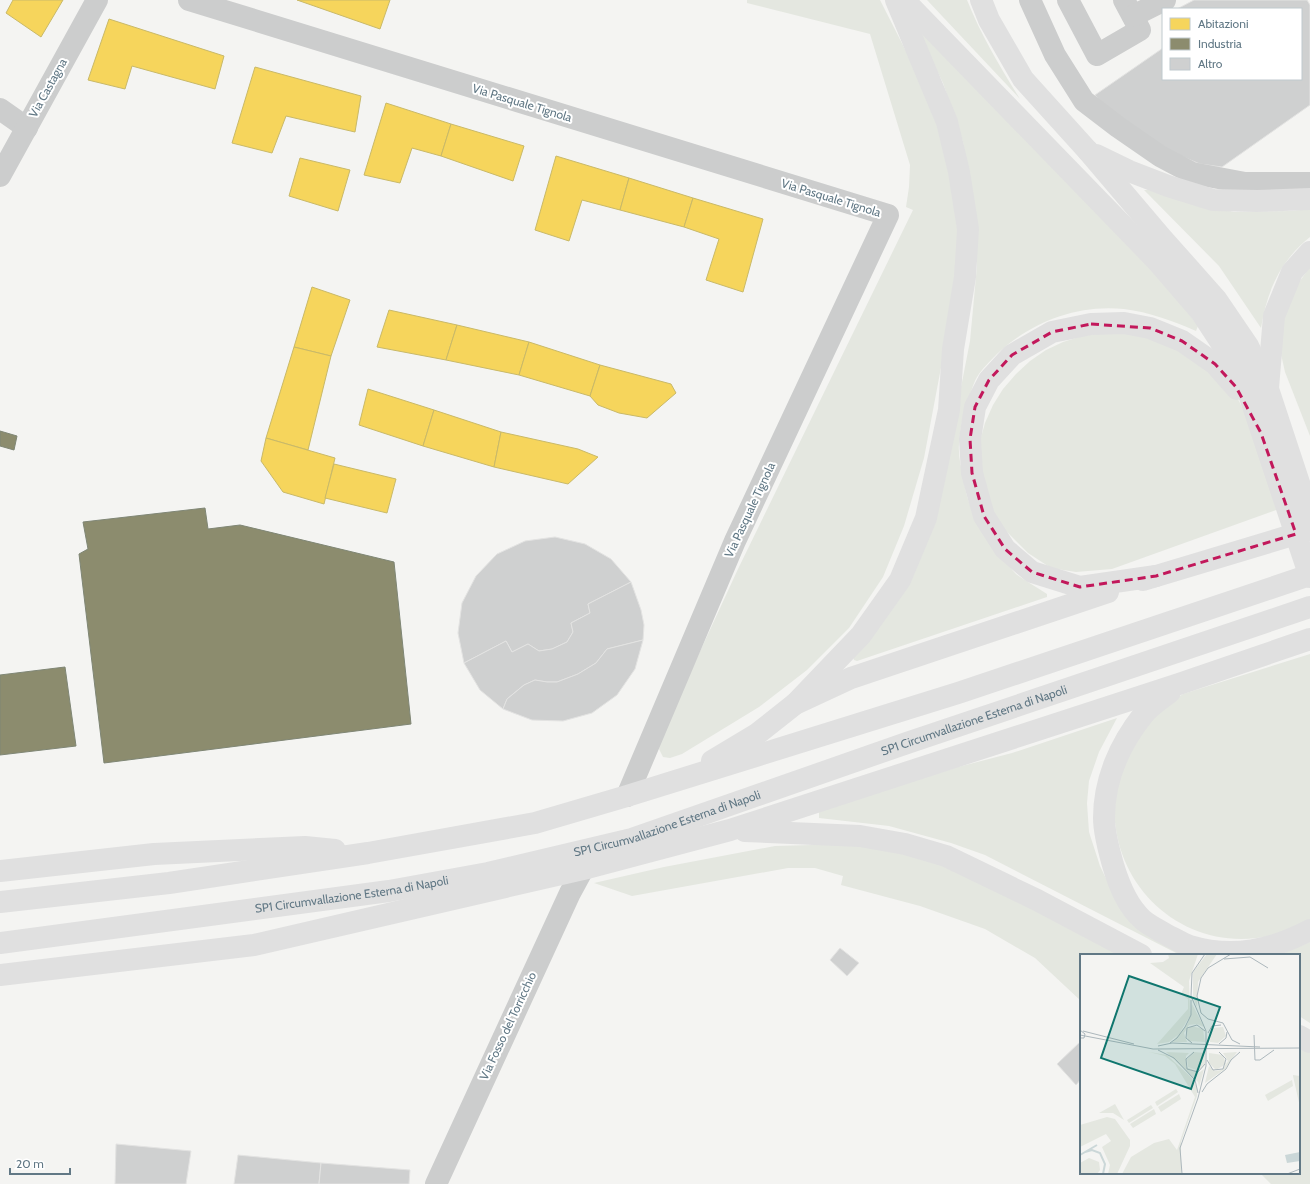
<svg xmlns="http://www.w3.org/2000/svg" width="1310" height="1184" font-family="Cabin,sans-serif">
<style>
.green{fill:#e4e7e0}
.homes{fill:#f6d55c;stroke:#c9b968}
.industry{fill:#8c8c6e;stroke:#7f8675}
.building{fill:#cfd0d0;stroke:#e3e3e2}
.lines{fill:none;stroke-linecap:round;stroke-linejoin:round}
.minor{stroke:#cccdcd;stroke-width:22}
.major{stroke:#e0e0e0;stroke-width:22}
.highway{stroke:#e0e0e0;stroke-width:22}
.marked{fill:none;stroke:#c2185b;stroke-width:3;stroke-dasharray:8 5;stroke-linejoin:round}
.labels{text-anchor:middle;stroke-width:4;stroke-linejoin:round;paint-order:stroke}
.street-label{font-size:12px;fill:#617885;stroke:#fff}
.inset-river{fill:none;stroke:#cbd7d8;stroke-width:2}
.inset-road{fill:none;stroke:#acb7bc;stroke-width:1}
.view{fill:#0f766e;fill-opacity:0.15;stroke:#0f766e;stroke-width:2}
.inset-edge{fill:none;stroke:#617885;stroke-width:2}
</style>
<rect width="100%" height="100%" fill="#f4f4f2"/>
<g class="green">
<polygon points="747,0 880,0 912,63 943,138 954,190 958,240 952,309 924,458 904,526 883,577 849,628 807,670 759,707 682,754 670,758 663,757 659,749 661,736 738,569 913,210 906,207 909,187 910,165 870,34 747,3"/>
<path d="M927,0H967C981,35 1000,67 1020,99Z"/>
<path d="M924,32L1168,286L1198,326L1196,331C1173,321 1149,312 1124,309C1077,304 1031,322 997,354C990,361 982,369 977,377C974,382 972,389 970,394C964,410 960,427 959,444C958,455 961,467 963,477C968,510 982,535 1004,560C1008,564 1012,570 1016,574C1025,581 1037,587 1047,594V597L857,661L854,660L853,657L881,621L957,408L970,341L977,266L976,230L963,142L943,83L920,36Z"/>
<path d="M1144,190H1152L1185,202L1234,212L1290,211L1310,209V237C1280,261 1267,291 1261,328L1219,266Z"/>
<polygon points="1310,267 1310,436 1285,372 1281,354 1284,318 1297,285"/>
<polygon points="1121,331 1161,338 1227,384 1239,401 1248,420 1279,509 1112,569 1076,572 1051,568 1028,553 1004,529 989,504 980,475 980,441 985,423 993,405 1003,389 1016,374 1030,361 1046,350 1063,342 1082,336"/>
<path d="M1310,654V920C1204,980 1090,888 1119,772C1121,763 1133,742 1138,734C1140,730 1145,727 1148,723C1160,712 1169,703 1183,694Z"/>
<polygon points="1117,718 1099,752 1089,781 1087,803 1089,832 1100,866 1114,895 1201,955 1180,955 985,855 951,843 889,826 819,818 819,810 958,767 1012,753"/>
<polygon points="847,844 896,849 970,875 1128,955 1081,955 1081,1001 1035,958 985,929 920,906 841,885 843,876 815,868 788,868 632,896 594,883 664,867 775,846"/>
<polygon points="1310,942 1310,1023 1299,1016 1299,955 1277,955 1289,951"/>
<polygon points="1299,1045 1310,1052 1310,1184 1271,1184 1260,1173 1299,1173"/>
</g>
<g class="homes">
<polygon points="13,0 63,0 41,37 6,13"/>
<polygon points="297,0 390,0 380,29"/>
<polygon points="109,19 224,56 215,89 132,66 125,89 88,80"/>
<polygon points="255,67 361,96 355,132 286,116 272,153 232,143"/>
<polygon points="386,103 451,124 441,156 412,148 400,183 364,175"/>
<polygon points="451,124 524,146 513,181 441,156"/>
<polygon points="556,156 629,178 620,210 582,200 569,241 535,230"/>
<polygon points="300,158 350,170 338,211 289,196"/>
<polygon points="629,178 693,198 684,227 620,210"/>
<polygon points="693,198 763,219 743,292 706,280 719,239 684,227"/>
<polygon points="312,287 350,300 331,356 294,347"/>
<polygon points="389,310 457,325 446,360 377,347"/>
<polygon points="457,325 529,342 519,375 446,360"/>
<polygon points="529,342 600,365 590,396 519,375"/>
<polygon points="294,347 331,356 308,450 266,438"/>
<polygon points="600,365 671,384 676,393 647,418 619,413 598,405 590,396"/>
<polygon points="368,389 434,410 423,446 359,425"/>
<polygon points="434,410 501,432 494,467 423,446"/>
<polygon points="501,432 578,449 598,457 568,484 494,467"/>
<polygon points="266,438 335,458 324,504 283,492 261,461"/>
<polygon points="334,464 396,479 387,513 325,498"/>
</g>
<g class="industry">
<polygon points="0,431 17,436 14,450 0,446"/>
<polygon points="205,508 208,529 240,525 394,562 411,724 104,763 79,554 88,549 83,522"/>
<polygon points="65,667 76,746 0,755 0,675"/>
</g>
<g class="building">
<polygon points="1194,0 1307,0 1310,5 1310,105 1222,167 1200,164 1174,153 1106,109 1095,95 1163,48 1163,79 1301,79 1301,9 1177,9"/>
<polygon points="555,537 585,544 611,559 631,582 588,604 590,613 571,623 573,632 567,642 552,649 539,651 528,644 512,652 506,641 464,663 458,633 462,603 476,576 497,554 525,541"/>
<polygon points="631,582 641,610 644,625 643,640 607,649 596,663 578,674 557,682 547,682 535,680 524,685 507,699 503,709 480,690 464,663 506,641 512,652 528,644 539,651 552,649 567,642 573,632 571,623 590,613 588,604"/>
<polygon points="643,640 635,669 617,695 592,713 563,721 532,720 503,709 507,699 524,685 535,680 547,682 557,682 578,674 596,663 607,649"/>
<polygon points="840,948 859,963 847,976 830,960"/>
<polygon points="1081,1041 1081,1079 1076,1085 1057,1064"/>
<polygon points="116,1144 191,1151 186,1184 115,1184"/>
<polygon points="238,1155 321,1163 319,1184 234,1184"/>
<polygon points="321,1163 410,1170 409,1184 319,1184"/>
</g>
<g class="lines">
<g class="minor">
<polyline points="189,0 888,215 735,541 627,796"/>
<polyline points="1030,0 1055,55 1084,101 1118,127 1160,156 1192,173 1245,183 1310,183"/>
<polyline points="1068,0 1097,55 1140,30 1124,0"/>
<polyline points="1133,16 1165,0"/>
<polyline points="0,109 27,128"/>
<polyline points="0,176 97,0"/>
<polyline points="436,1184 570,893 583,869"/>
</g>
<polyline class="major" points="981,0 989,20 1023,79 1088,151"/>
<g class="highway">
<polyline points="904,0 1158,262 1201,312 1237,367 1250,397 1310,577"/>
<polyline points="1088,151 1161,237 1216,299 1248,346 1268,389 1310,516"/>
<polyline points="1096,155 1129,171 1168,186 1213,200 1257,201 1310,199"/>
<polyline points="1268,388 1274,316 1292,272 1310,252"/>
<polyline points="1156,576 1080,587 1032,572 1005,549 984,516 972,473 970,439 975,407 989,380 1012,355 1052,332 1091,324 1124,323 1150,328 1182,341 1215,364 1237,389"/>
<polyline points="1143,580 1309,530"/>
<path d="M1170,692C1161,699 1150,706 1143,715C1120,744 1104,780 1104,818C1104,834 1109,850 1113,865C1119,885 1127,906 1143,920C1150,926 1161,931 1169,936C1176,939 1183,944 1190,946C1233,959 1272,950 1310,930"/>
<polyline points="795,704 861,635 900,580 926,518 949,410 953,349 965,277 968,229 959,172 947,122 896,0"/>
<polyline points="712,761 757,734 795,704 851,678 1108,592"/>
<polyline points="745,831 860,836 905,844 946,856 1037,900 1141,955"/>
<polyline points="0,871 154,854 305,847 335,850"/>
<polyline points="0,902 169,883 368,853 535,823 627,796 958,693 1310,575"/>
<path id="s1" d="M0,943L389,891L488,873L632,839L907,743L1310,607"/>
<polyline points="0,975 254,945 583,869 730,830 1179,684 1310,639"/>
<polyline points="1299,1036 1310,1042"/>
</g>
</g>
<path class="marked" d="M1091,324L1150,328L1182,341L1215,364L1236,387L1261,433L1296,534L1156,576L1080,587L1032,572L1005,549L984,516L972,473L970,439L975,407L989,380L1012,355L1052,332Z"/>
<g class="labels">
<g class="street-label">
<text transform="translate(48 88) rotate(-61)" y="4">Via Castagna</text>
<text transform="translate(522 103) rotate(17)" y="4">Via Pasquale Tignola</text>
<text transform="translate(831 198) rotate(17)" y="4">Via Pasquale Tignola</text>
<text transform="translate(750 510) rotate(-65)" y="4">Via Pasquale Tignola</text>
<text dy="4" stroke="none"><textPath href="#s1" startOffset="1003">SP1 Circumvallazione Esterna di Napoli</textPath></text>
<text dy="4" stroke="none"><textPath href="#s1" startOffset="679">SP1 Circumvallazione Esterna di Napoli</textPath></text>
<text dy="4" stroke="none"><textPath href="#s1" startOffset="355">SP1 Circumvallazione Esterna di Napoli</textPath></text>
<text transform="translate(508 1026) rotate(-65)" y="4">Via Fosso del Torricchio</text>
</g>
</g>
<g transform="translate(1080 954)">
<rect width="220" height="220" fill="#f4f4f2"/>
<path d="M88,0H118L109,27L110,62L99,80L89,88L77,90L108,55V45L101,40L104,33L70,9L83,8L89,4ZM127,0H137L118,28L117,53L113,43V18ZM112,50L124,73L117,70L109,71L104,79L107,88H92L108,69ZM112,72L123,75L125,88L108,87L106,76ZM143,73L146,82L138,89L130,88L131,74ZM69,98L87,101L111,123L117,133V142L101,188V220H42L51,203L74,189L89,185L97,196L115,143L95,110L85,102ZM86,98L109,99L106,102V113L120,118L124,115L119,133L118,128ZM114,98L125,99V110L119,117L108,113L107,105ZM157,98L145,115L125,129L129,112L135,117L142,116L148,107L143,99ZM129,99L143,101L146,110L136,116L129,109ZM213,121L220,122V153L213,122ZM212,126L213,132L188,147L185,141ZM96,135L98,138L77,152L75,148ZM99,140L101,145L81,158L78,153ZM35,150L44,166L33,159H19ZM71,151L73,154L49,169L47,166ZM74,155L76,160L53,174L50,170ZM27,163L35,165L50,186V192L37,220H28L30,211L22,193L31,187L26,180L0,193V171ZM9,204L19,208L20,216L17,220H0V209Z" fill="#e4e7e0"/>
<path d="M220,198V207L207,209L205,201Z" fill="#cbd7d8"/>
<path class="inset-river" d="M5,198L12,196L20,199L25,210L23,220M0,201L17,191"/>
<path class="inset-road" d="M144,5L170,3L188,14M111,42L112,19L125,0M121,59L117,42L121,24L128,14L151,0M121,59L128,65L143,69L152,86L160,90M0,76L5,80L4,84H0M3,77L54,90M128,79L132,72L141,71M0,81L73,95L220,94M174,81L175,106H180L194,96M90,89L97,84L105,73L111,61V46M112,89L106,84L107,74L117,71L125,77M139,90L146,84L147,78M78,92L92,89L180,93M78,96L94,104L115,126L118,139M114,98L106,105L107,115L118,118L125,110M127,106L133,116L143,115L146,105L139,98M122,138L127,130L146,115L151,106L160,98M102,220L100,194L118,144L126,112V77L111,42M207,220L220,215"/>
<path class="view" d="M49,22L140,53L111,135L21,104Z"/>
<rect width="220" height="220" class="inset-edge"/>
</g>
<rect x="1162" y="8" width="140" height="72" fill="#ffffff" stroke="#c0c9ce"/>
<rect x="1170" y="18" width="20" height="12" fill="#f6d55c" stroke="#c0c9ce"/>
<text x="1198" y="28" font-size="12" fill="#617885">Abitazioni</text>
<rect x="1170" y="38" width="20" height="12" fill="#8c8c6e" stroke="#c0c9ce"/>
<text x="1198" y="48" font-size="12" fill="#617885">Industria</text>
<rect x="1170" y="58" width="20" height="12" fill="#cfd0d0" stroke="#c0c9ce"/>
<text x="1198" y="68" font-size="12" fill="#617885">Altro</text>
<path d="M10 1168v6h60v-6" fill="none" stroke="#617885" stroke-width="2"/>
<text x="16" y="1168" font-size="12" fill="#617885" stroke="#ffffff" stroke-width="3" paint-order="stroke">20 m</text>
</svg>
